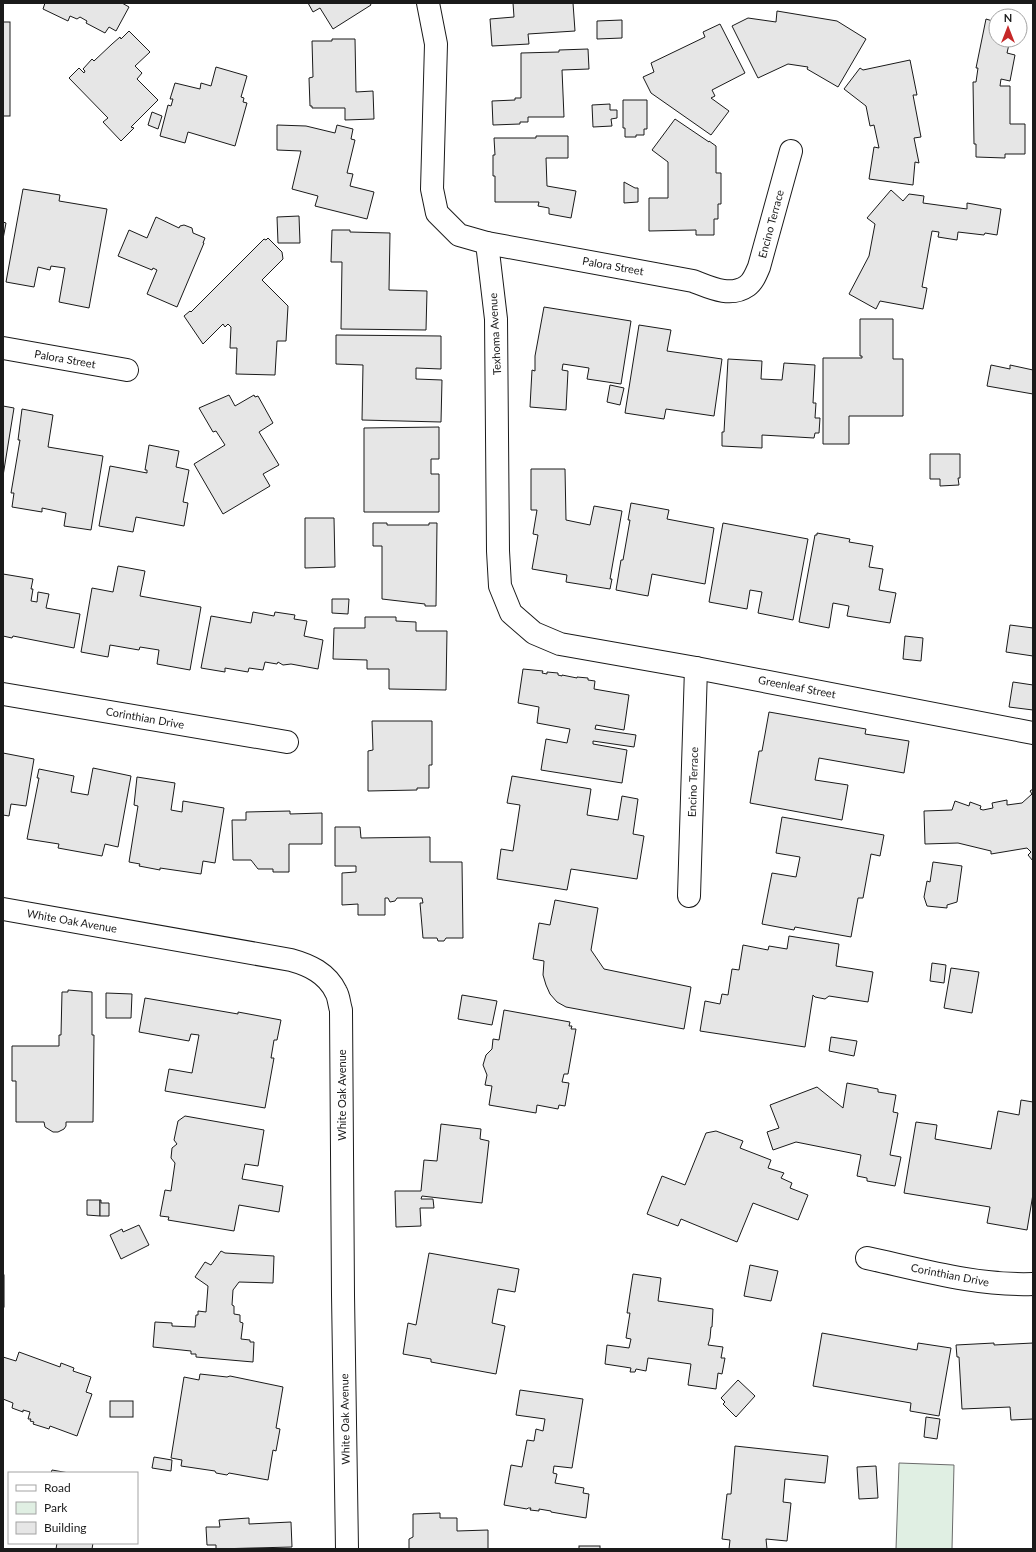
<svg xmlns="http://www.w3.org/2000/svg" width="1036" height="1552" font-family="Lato,sans-serif">
<style>
.green{fill:#e0efe3;stroke:#6a6a6a}
.building{fill:#e6e6e6;stroke:#1a1a1a}
.lines{fill:none;stroke-linecap:round;stroke-linejoin:round}
.minor-casing{stroke:#1a1a1a;stroke-width:24}
.minor{stroke:#fff;stroke-width:22}
.labels{text-anchor:middle;stroke-width:3;stroke-linejoin:round;paint-order:stroke}
.street-label{font-size:11px;fill:#1a1a1a;stroke:#fff}
</style>
<rect width="100%" height="100%" fill="#fff"/>
<polygon class="green" points="899,1463 954,1465 952,1549 896,1549"/>
<g class="building">
<polygon points="45,3 122,3 129,7 116,31 109,27 105,33 86,23 87,21 80,17 77,19 70,16 68,21 43,9"/>
<polygon points="308,3 370,3 371,5 333,29 320,8 313,12"/>
<polygon points="513,3 573,3 575,31 528,34 529,44 492,46 490,19 514,17"/>
<polygon points="777,11 837,21 866,39 838,87 807,69 808,67 788,64 758,78 732,26 748,18 776,22"/>
<polygon points="986,19 996,22 996,40 1010,40 1007,53 1015,55 1010,81 1001,79 1000,86 1010,86 1010,124 1025,124 1025,154 1005,154 1005,158 976,157 976,144 974,144 973,82 976,82 978,68 976,68"/>
<polygon points="622,20 622,38 597,39 597,21"/>
<rect x="3" y="22" width="7" height="94"/>
<polygon points="720,24 745,73 712,90 715,96 711,98 729,111 711,135 651,93 643,77 654,72 651,63 705,37 703,32"/>
<polygon points="129,31 150,52 135,66 142,73 137,79 158,100 131,127 134,128 121,141 103,122 108,118 69,78 79,68 84,73 85,71 83,69 92,59 94,61 112,44 120,37 121,39"/>
<polygon points="332,39 355,39 356,92 373,91 374,119 345,120 345,108 312,108 312,106 310,106 309,78 313,77 312,41 332,41"/>
<polygon points="588,49 589,69 562,70 564,117 528,117 528,122 520,122 520,124 493,125 492,101 515,100 515,98 521,98 521,53 559,52 559,50"/>
<polygon points="910,60 917,95 913,95 921,137 914,138 919,163 915,162 913,185 869,179 874,147 879,148 874,125 870,126 866,106 844,89 860,68 863,70"/>
<polygon points="216,67 247,76 241,97 244,98 243,102 247,103 235,146 188,132 185,143 160,136 168,105 171,106 173,99 170,99 175,83 200,89 201,83 211,86"/>
<polygon points="623,100 647,100 647,129 644,129 644,135 636,135 636,137 625,137 625,128 623,128"/>
<polygon points="610,104 610,110 617,110 617,118 611,119 612,126 593,127 592,105"/>
<polygon points="152,112 162,116 158,129 148,125"/>
<polygon points="675,119 709,142 709,141 716,146 716,173 721,173 721,204 718,204 718,219 714,219 714,235 696,235 696,230 649,231 649,198 668,198 668,162 652,150"/>
<polygon points="277,125 306,126 335,133 337,125 353,129 351,139 355,140 347,173 353,174 350,186 374,192 367,219 315,206 318,196 292,189 301,151 277,150"/>
<polygon points="536,136 568,136 568,158 546,158 547,186 576,191 571,218 549,214 549,208 538,206 539,202 495,202 495,176 493,176 493,155 495,155 494,138 536,138"/>
<polygon points="624,182 635,188 638,188 638,202 624,203"/>
<polygon points="23,189 60,195 59,201 107,209 89,308 59,302 65,268 51,266 50,270 38,267 34,287 6,282"/>
<polygon points="891,190 903,201 909,194 924,196 923,203 967,209 967,203 1001,209 997,235 985,233 984,235 958,232 957,240 938,237 939,232 932,231 922,287 927,288 923,309 880,301 876,309 849,294 869,256 875,224 867,218"/>
<polygon points="299,216 300,243 278,243 277,217"/>
<polygon points="156,217 179,228 180,226 184,225 192,228 193,233 205,238 203,243 204,243 177,307 147,294 157,270 153,268 152,270 118,256 129,230 147,238"/>
<polygon points="3,222 6,223 3,239"/>
<polygon points="332,230 350,230 350,232 390,233 389,290 427,291 426,330 341,329 342,262 331,262"/>
<polygon points="268,238 282,252 283,259 262,280 288,306 286,341 277,341 275,375 236,374 237,348 230,348 231,327 228,324 225,327 223,324 203,344 184,316 190,311 191,312 264,239 266,240"/>
<polygon points="544,307 631,321 621,384 587,379 589,368 563,364 562,370 568,371 566,410 530,407 532,370 535,371 535,356"/>
<polygon points="860,319 893,319 893,359 903,359 903,416 849,416 849,444 823,444 823,358 862,358 862,356 860,356"/>
<polygon points="639,325 671,330 667,351 722,359 714,416 666,409 664,419 625,413"/>
<polygon points="336,335 441,336 441,369 416,368 416,379 442,380 441,422 362,420 363,365 336,364"/>
<polygon points="728,359 762,361 761,379 782,380 784,363 815,365 813,403 816,403 815,418 820,418 819,433 815,433 814,438 762,435 762,448 722,446 722,432 724,432"/>
<polygon points="991,365 1010,369 1010,365 1033,370 1033,394 987,386"/>
<polygon points="610,385 624,388 620,405 607,402"/>
<polygon points="229,395 235,406 254,395 255,397 258,396 273,423 259,432 279,465 263,474 270,486 223,514 194,464 225,445 216,431 213,432 199,408"/>
<polygon points="3,406 14,408 3,476"/>
<polygon points="22,409 53,415 48,447 103,456 91,530 64,526 66,513 42,508 42,512 12,507 14,493 11,493 20,440 18,440"/>
<polygon points="439,427 439,459 431,459 431,474 439,474 439,512 364,512 364,428"/>
<polygon points="149,445 179,451 176,467 189,470 183,502 188,503 184,526 136,517 133,532 99,526 110,466 147,473 147,470 145,470"/>
<polygon points="930,454 960,454 960,478 958,478 959,485 940,486 940,479 930,479"/>
<polygon points="531,469 565,469 566,520 590,525 594,506 622,511 610,579 612,579 610,589 566,582 567,575 532,569 538,535 533,534 537,510 531,510"/>
<polygon points="631,503 669,510 667,519 714,528 705,584 652,574 648,596 616,590 621,560 623,560 630,520 628,520"/>
<polygon points="305,518 334,518 335,567 305,568"/>
<polygon points="373,523 387,523 387,525 429,525 429,523 437,523 436,606 425,606 425,604 382,599 382,546 373,546"/>
<polygon points="723,523 808,539 793,620 758,613 762,592 750,590 747,609 709,602"/>
<polygon points="817,533 850,539 849,542 873,546 869,567 883,569 879,590 896,593 890,623 847,616 849,606 833,603 829,628 799,622 815,535 817,535"/>
<polygon points="118,566 145,571 140,596 201,607 190,670 157,664 159,650 140,647 139,650 110,645 108,657 81,652 92,588 113,592"/>
<polygon points="3,574 33,579 31,589 33,589 31,601 37,602 38,592 49,594 46,608 80,614 74,648 13,636 12,638 3,636"/>
<polygon points="332,599 349,599 348,614 332,613"/>
<polygon points="253,612 274,616 275,612 295,615 294,619 307,621 304,636 323,640 318,669 291,664 283,665 278,662 277,664 265,662 263,670 249,668 248,672 225,668 225,672 201,668 211,616 251,623"/>
<polygon points="365,617 396,617 396,621 416,622 416,631 447,631 446,690 389,689 389,669 367,669 367,660 333,659 334,628 365,628"/>
<polygon points="1010,625 1033,628 1033,656 1006,652"/>
<polygon points="905,636 923,638 921,661 903,659"/>
<polygon points="523,669 543,671 542,673 547,674 547,672 558,673 558,675 562,676 562,675 577,678 577,677 588,678 588,680 595,681 594,689 629,695 624,730 596,725 595,729 636,735 634,747 593,741 593,744 627,750 622,783 541,770 546,739 567,743 570,729 537,723 539,707 518,703"/>
<polygon points="1013,682 1033,685 1033,710 1009,707"/>
<polygon points="769,712 866,729 865,734 909,741 904,773 819,758 815,780 848,785 842,820 750,803 759,751 762,751"/>
<polygon points="372,721 432,721 432,765 429,765 429,788 417,788 417,790 368,791 368,751 373,750"/>
<polygon points="3,753 34,759 26,806 11,804 9,816 3,815"/>
<polygon points="93,768 131,776 118,847 105,844 102,856 58,848 59,844 27,839 39,778 37,778 39,769 74,776 71,792 88,795"/>
<polygon points="512,776 591,789 587,815 618,820 622,796 638,799 633,834 644,836 637,879 571,869 567,890 497,879 501,849 513,851 520,805 507,803"/>
<polygon points="137,777 175,783 171,810 182,812 183,801 224,808 215,863 203,861 201,874 160,868 160,870 139,866 140,864 129,862 138,806 134,805"/>
<polygon points="1033,789 1033,861 1028,855 1031,852 1027,848 991,854 991,851 958,843 925,844 924,811 952,810 955,801 969,806 970,802 981,806 980,809 983,810 993,808 992,803 1007,800 1007,805 1022,803 1032,794 1030,791"/>
<polygon points="290,811 290,814 322,813 322,844 289,844 289,872 273,872 273,869 258,869 251,860 233,860 232,820 246,820 246,812"/>
<polygon points="782,817 884,835 880,856 871,854 863,898 858,898 851,937 795,927 794,930 762,924 772,873 796,877 800,857 776,853"/>
<polygon points="335,827 360,827 361,838 430,837 430,862 462,862 463,938 446,938 444,941 438,941 437,938 423,938 420,903 423,903 422,898 397,898 395,901 390,902 388,898 385,898 385,915 358,915 358,904 342,905 342,873 356,872 356,866 335,866"/>
<polygon points="933,862 962,866 957,902 947,905 947,908 927,906 924,897 927,881 930,882"/>
<polygon points="555,900 598,908 591,950 604,969 691,987 684,1029 566,1007 557,1002 550,994 546,985 543,975 544,961 533,959 539,923 550,925"/>
<polygon points="789,936 839,944 836,966 873,972 868,1002 829,996 825,999 815,997 813,995 805,1047 700,1031 705,1001 720,1004 722,994 728,995 732,969 739,970 743,945 768,950 769,946 787,949"/>
<polygon points="932,963 946,965 944,983 930,981"/>
<polygon points="951,968 979,972 972,1013 944,1008"/>
<polygon points="68,990 92,992 92,1035 94,1035 93,1122 66,1122 66,1126 64,1129 58,1132 53,1132 45,1127 44,1122 16,1122 16,1081 12,1081 12,1046 59,1046 59,1035 61,1035 62,992 68,992"/>
<polygon points="106,993 132,994 131,1018 106,1018"/>
<polygon points="462,995 497,1001 492,1025 458,1019"/>
<polygon points="145,998 238,1014 238,1012 281,1020 277,1040 274,1040 271,1058 274,1058 265,1108 165,1091 169,1069 192,1073 199,1035 191,1034 189,1041 139,1032"/>
<polygon points="504,1010 570,1022 569,1026 572,1026 571,1029 576,1029 568,1074 564,1074 562,1082 569,1083 565,1106 559,1105 558,1109 537,1105 536,1113 489,1105 492,1086 485,1085 487,1075 483,1065 486,1055 492,1049 493,1039 499,1040"/>
<polygon points="831,1037 857,1041 854,1056 829,1051"/>
<polygon points="847,1083 878,1089 878,1092 896,1095 893,1112 898,1113 890,1155 901,1157 895,1186 867,1181 867,1178 857,1176 861,1155 796,1142 773,1150 767,1132 779,1128 770,1105 817,1087 843,1108"/>
<polygon points="1021,1100 1033,1102 1033,1194 1027,1230 987,1223 990,1207 904,1193 916,1122 937,1125 935,1139 991,1149 998,1111 1019,1115"/>
<polygon points="185,1116 264,1130 258,1166 245,1164 242,1179 283,1186 279,1212 239,1205 234,1231 168,1220 169,1217 160,1216 165,1190 171,1191 175,1163 171,1158 172,1148 177,1144 174,1140 178,1121"/>
<polygon points="441,1124 481,1129 480,1139 489,1141 482,1203 422,1196 421,1199 433,1199 434,1208 420,1208 421,1226 396,1227 395,1191 421,1191 424,1160 437,1161"/>
<polygon points="716,1131 743,1141 740,1148 771,1160 768,1168 784,1173 781,1178 792,1183 790,1188 808,1195 798,1220 753,1203 737,1242 681,1219 678,1226 647,1214 662,1176 685,1185 706,1133"/>
<polygon points="87,1200 100,1200 100,1216 87,1215"/>
<polygon points="100,1200 101,1200 101,1203 109,1203 109,1216 100,1216"/>
<polygon points="139,1225 149,1245 121,1259 110,1235 122,1229 123,1232"/>
<polygon points="221,1251 225,1253 274,1256 273,1283 239,1282 233,1290 232,1305 234,1306 234,1314 240,1315 240,1322 243,1323 241,1339 250,1340 250,1342 254,1342 253,1362 196,1357 196,1354 191,1354 191,1351 153,1347 155,1322 172,1323 172,1326 195,1327 196,1315 198,1315 198,1311 206,1312 208,1286 195,1277 205,1262 211,1265"/>
<polygon points="429,1253 519,1269 515,1292 498,1289 492,1323 505,1326 496,1374 431,1362 431,1359 403,1354 408,1323 416,1325"/>
<polygon points="750,1265 778,1271 771,1301 744,1296"/>
<polygon points="633,1274 661,1278 658,1301 713,1309 712,1327 711,1327 710,1338 708,1345 723,1347 721,1358 725,1358 722,1374 718,1373 716,1389 688,1385 691,1364 648,1358 646,1371 636,1369 635,1372 630,1372 631,1368 605,1364 607,1345 629,1348 631,1339 626,1338 630,1313 627,1313"/>
<rect x="3" y="1275" width="1" height="32"/>
<polygon points="822,1333 917,1350 918,1343 951,1348 939,1416 910,1411 911,1403 813,1386"/>
<polygon points="994,1343 994,1345 1033,1343 1033,1419 1011,1420 1010,1407 962,1409 959,1357 957,1357 956,1345"/>
<polygon points="19,1352 60,1367 61,1363 74,1368 73,1371 91,1377 86,1392 92,1394 77,1436 50,1426 49,1429 33,1424 34,1422 30,1421 31,1419 28,1419 30,1412 23,1410 23,1412 12,1408 13,1403 3,1399 3,1357 16,1361"/>
<polygon points="200,1374 227,1377 230,1376 283,1387 276,1428 280,1429 276,1451 273,1450 268,1480 229,1473 227,1475 216,1473 215,1471 181,1466 182,1460 171,1458 184,1377 199,1380"/>
<polygon points="738,1380 755,1396 736,1417 723,1404 725,1402 721,1398"/>
<polygon points="520,1390 583,1399 572,1468 554,1466 553,1473 557,1474 555,1483 584,1488 583,1493 589,1494 586,1518 551,1512 551,1511 539,1509 539,1511 530,1510 531,1508 528,1508 527,1509 504,1505 511,1465 522,1467 527,1440 534,1441 536,1429 543,1431 545,1419 516,1415"/>
<rect x="110" y="1401" width="23" height="16"/>
<polygon points="926,1417 940,1419 937,1439 924,1437"/>
<polygon points="735,1446 828,1456 825,1483 785,1479 783,1502 791,1503 787,1541 766,1539 767,1549 729,1549 730,1540 722,1539 727,1494 731,1494"/>
<polygon points="154,1457 172,1460 171,1471 152,1468"/>
<polygon points="876,1466 878,1498 859,1499 857,1467"/>
<polygon points="52,1470 69,1473 51,1473"/>
<polygon points="440,1513 440,1518 457,1518 457,1531 488,1530 488,1549 409,1549 409,1539 413,1537 413,1514"/>
<polygon points="249,1518 249,1524 291,1522 292,1547 216,1549 216,1545 207,1545 206,1527 220,1527 219,1520"/>
<polygon points="57,1543 93,1543 92,1549 56,1549"/>
<rect x="579" y="1546" width="21" height="3"/>
</g>
<g class="lines">
<g class="minor-casing">
<g id="minor">
<polyline points="428,3 436,44 432,189 437,213 459,235 487,243 496,319 498,551 500,586 511,613 534,633 560,644 696,668 1033,733"/>
<path d="M487,243L693,281C709,287 730,298 747,286C753,282 756,274 759,267L791,151"/>
<polyline points="3,348 127,370"/>
<polyline points="3,694 287,742"/>
<polyline points="689,896 696,668"/>
<path d="M3,909L291,960C309,965 327,973 336,992C339,997 339,1004 341,1010L343,1295L347,1549"/>
<path d="M867,1258C922,1270 977,1286 1033,1284"/>
</g>
</g>
<use href="#minor" class="minor"/>
</g>
<g class="labels">
<g class="street-label">
<text transform="translate(771 224) rotate(-75)" y="4">Encino Terrace</text>
<text transform="translate(613 266) rotate(10)" y="4">Palora Street</text>
<text transform="translate(495 334) rotate(-93)" y="4">Texhoma Avenue</text>
<text transform="translate(65 359) rotate(10)" y="4">Palora Street</text>
<text transform="translate(797 687) rotate(11)" y="4">Greenleaf Street</text>
<text transform="translate(145 718) rotate(10)" y="4">Corinthian Drive</text>
<text transform="translate(693 782) rotate(-88)" y="4">Encino Terrace</text>
<text transform="translate(72 921) rotate(10)" y="4">White Oak Avenue</text>
<text transform="translate(342 1095) rotate(-90)" y="4">White Oak Avenue</text>
<text transform="translate(950 1275) rotate(11)" y="4">Corinthian Drive</text>
<text transform="translate(345 1419) rotate(-91)" y="4">White Oak Avenue</text>
</g>
</g>
<rect width="1036" height="1552" fill="none" stroke="#1a1a1a" stroke-width="8"/>
<rect x="8" y="1472" width="130" height="72" fill="#ffffff" stroke="#a3a3a3"/>
<rect x="16" y="1485" width="20" height="6" fill="#ffffff" stroke="#a3a3a3"/>
<text x="44" y="1492" font-size="12" fill="#1a1a1a">Road</text>
<rect x="16" y="1502" width="20" height="12" fill="#e0efe3" stroke="#a3a3a3"/>
<text x="44" y="1512" font-size="12" fill="#1a1a1a">Park</text>
<rect x="16" y="1522" width="20" height="12" fill="#e6e6e6" stroke="#a3a3a3"/>
<text x="44" y="1532" font-size="12" fill="#1a1a1a">Building</text>
<g transform="translate(1008 28)"><circle r="19" fill="#ffffff" stroke="#a3a3a3"/>
<path d="M0-3L7 15L0 10L-7 15Z" fill="#c62828"/>
<text y="-6" font-size="11" font-weight="bold" text-anchor="middle" fill="#1a1a1a">N</text>
</g>
</svg>
